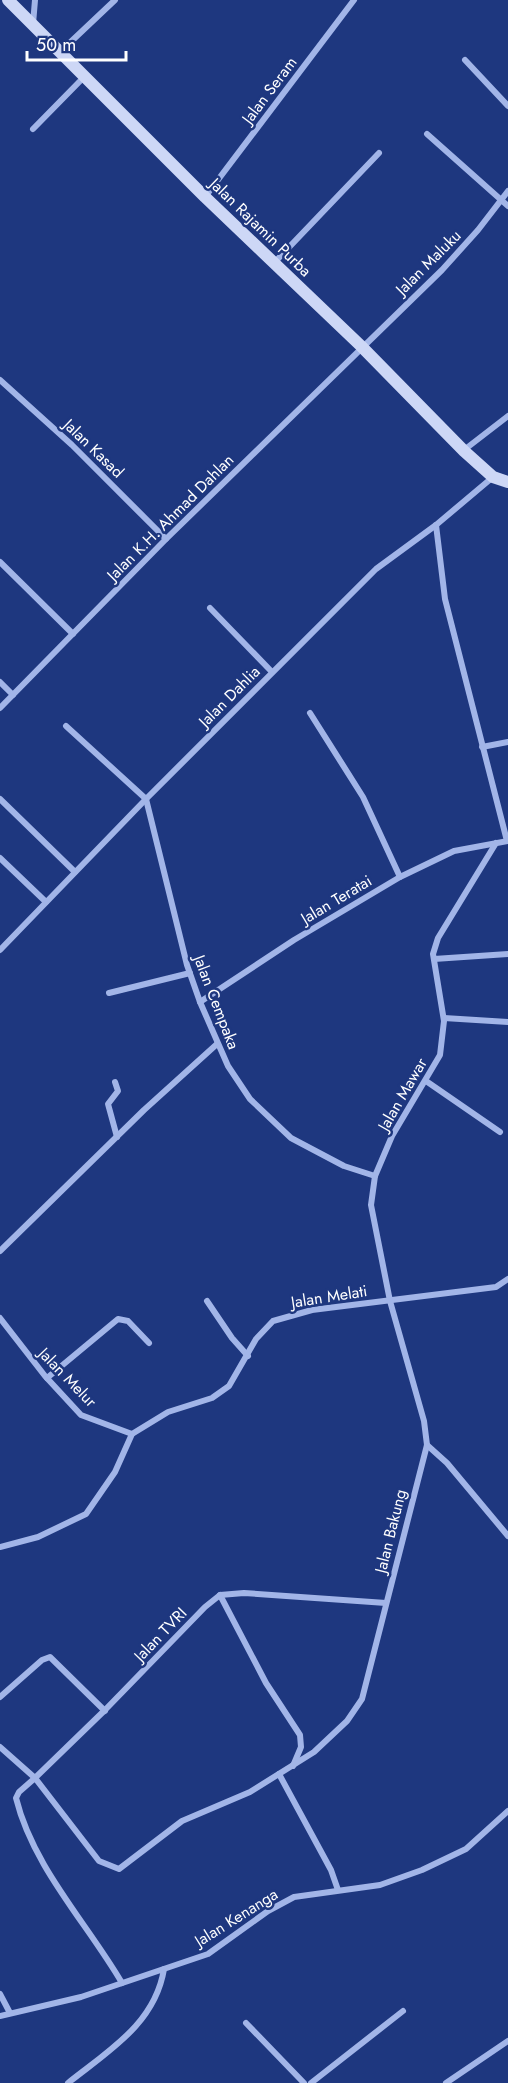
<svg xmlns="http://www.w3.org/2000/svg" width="508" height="2083" font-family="Jost,sans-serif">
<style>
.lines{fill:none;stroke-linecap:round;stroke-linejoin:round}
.street{stroke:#a2b5e8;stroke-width:6}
.secondary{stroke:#cdd7f6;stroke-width:12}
.labels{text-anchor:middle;stroke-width:5;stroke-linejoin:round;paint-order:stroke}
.street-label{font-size:16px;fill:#fff;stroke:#1e377f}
</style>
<rect width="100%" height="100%" fill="#1e377f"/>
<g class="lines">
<g class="street">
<polyline points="33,24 35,0"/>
<polyline points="60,52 115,0"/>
<polyline points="465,60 508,106"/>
<polyline points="33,129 85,76"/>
<polyline points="427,134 508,206"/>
<polyline points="205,197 354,0"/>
<polyline points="274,263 379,153"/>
<polyline points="0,380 72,445 166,539"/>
<polyline points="464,450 508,416"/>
<polyline points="436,525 445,599 507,841"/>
<polyline points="0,562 73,634"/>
<polyline points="210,608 272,672"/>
<polyline points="0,682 13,695"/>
<polyline points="0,708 166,539 442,270 478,230 508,191"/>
<polyline points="310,713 363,797 400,877"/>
<polyline points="66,726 146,799 187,965 200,1002 228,1066 250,1099 291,1138 344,1166 375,1176"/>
<polyline points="482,747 508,742"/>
<polyline points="0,799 75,872"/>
<polyline points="0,858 46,902"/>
<polyline points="0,950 146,799 376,569 436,525 493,477"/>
<polyline points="434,959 508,954"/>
<polyline points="109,993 190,973"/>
<polyline points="200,1002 294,940 400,877 454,851 508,841"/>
<polyline points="444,1018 508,1022"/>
<polyline points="426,1081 500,1132"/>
<polyline points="115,1082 118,1091 108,1104 117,1137"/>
<polyline points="0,1251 144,1110 217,1044"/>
<polyline points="207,1301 232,1338 248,1356"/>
<polyline points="0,1318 45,1376 81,1415 132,1434"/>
<polyline points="47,1378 118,1319 128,1321 149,1343"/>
<polyline points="427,1445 447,1463 508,1536"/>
<polyline points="0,1547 38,1537 86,1514 115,1472 132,1434 168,1412 212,1398 229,1386 256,1339 273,1321 312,1310 496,1287 508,1279"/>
<polyline points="220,1595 266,1683 300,1735 301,1747 293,1766"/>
<polyline points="0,1697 42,1660 50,1657 105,1711"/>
<polyline points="0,1747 35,1778 105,1710 205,1607 220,1595 244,1593 386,1603"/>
<polyline points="279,1774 331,1870 338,1890"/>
<path d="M122,1983C87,1923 33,1867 16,1798L19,1792L35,1778L99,1861L119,1869L182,1821L250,1792L314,1752L347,1721L362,1699L427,1445L424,1421L390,1301L371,1205L375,1176L392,1136L440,1055L444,1021L433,954L438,938L496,843"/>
<polyline points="0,1994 10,2013"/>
<polyline points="0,2016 81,1997 208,1954 268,1911 294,1897 380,1885 422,1870 466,1849 508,1811"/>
<polyline points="246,2023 304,2083"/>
<path d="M68,2083C108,2051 155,2024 164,1969"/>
<polyline points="311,2083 403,2011"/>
<polyline points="446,2083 508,2041"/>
</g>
<polyline class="secondary" points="8,0 205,197 361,346 464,451 493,477 508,482"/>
</g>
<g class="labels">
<g class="street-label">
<text transform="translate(269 90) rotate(-53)" y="6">Jalan Seram</text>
<text transform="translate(261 227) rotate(44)" y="6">Jalan Rajamin Purba</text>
<text transform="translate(428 262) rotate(-45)" y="6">Jalan Maluku</text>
<text transform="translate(94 448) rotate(44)" y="6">Jalan Kasad</text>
<text transform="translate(170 517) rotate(-45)" y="6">Jalan K.H. Ahmad Dahlan</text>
<text transform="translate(229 696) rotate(-45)" y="6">Jalan Dahlia</text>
<text transform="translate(336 899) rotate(-31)" y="6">Jalan Teratai</text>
<text transform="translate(217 1002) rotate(69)" y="6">Jalan Cempaka</text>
<text transform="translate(402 1094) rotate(-60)" y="6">Jalan Mawar</text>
<text transform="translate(329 1296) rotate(-9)" y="6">Jalan Melati</text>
<text transform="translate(68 1377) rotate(46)" y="6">Jalan Melur</text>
<text transform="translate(390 1531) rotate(-76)" y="6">Jalan Bakung</text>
<text transform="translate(160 1634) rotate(-46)" y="6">Jalan TVRI</text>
<text transform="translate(236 1917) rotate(-32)" y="6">Jalan Kenanga</text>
</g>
</g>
<path d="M27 51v9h99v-9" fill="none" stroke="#ffffff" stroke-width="3"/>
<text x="36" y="51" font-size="18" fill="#ffffff" stroke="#1e377f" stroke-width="4.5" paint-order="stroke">50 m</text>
</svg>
